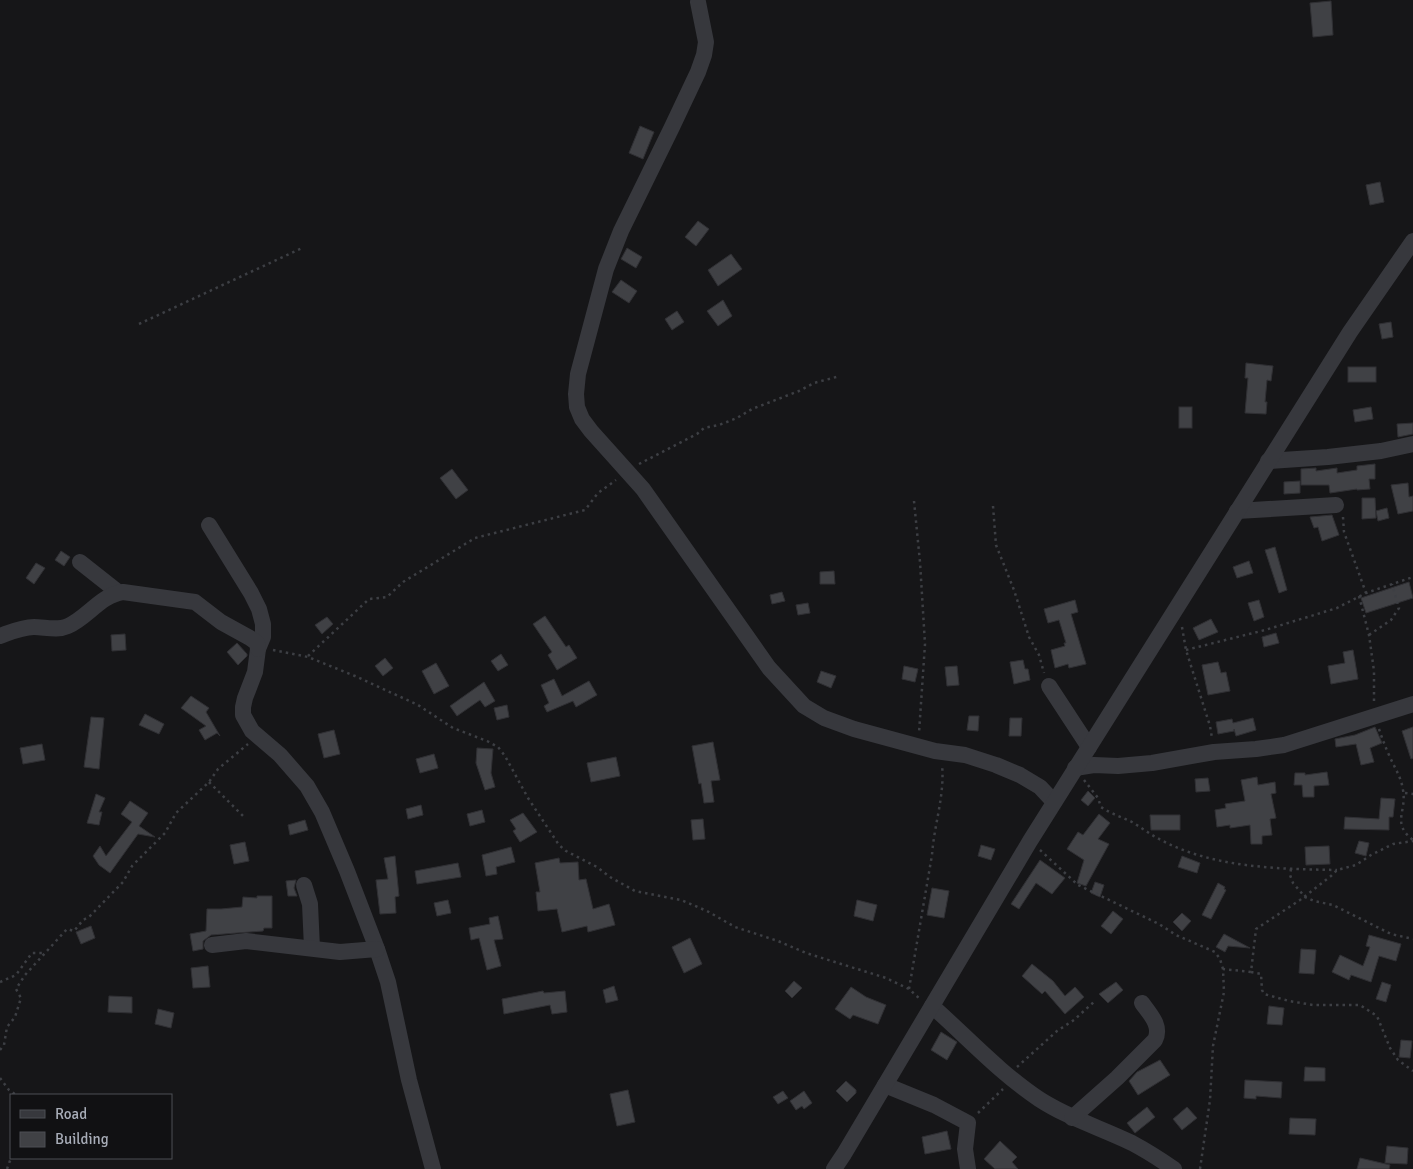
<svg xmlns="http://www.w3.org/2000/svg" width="1413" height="1169" font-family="Signika,sans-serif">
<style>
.building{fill:#404145;stroke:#303034}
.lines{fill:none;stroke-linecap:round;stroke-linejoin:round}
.path{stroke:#3d3f44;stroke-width:2.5;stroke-dasharray:2.5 4;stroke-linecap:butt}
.minor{stroke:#37383d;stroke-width:16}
</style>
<rect width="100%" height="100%" fill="#161618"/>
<g class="building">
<polygon points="1331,1 1333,35 1313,37 1310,3"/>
<polygon points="640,126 654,132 643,159 629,153"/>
<polygon points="1380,182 1384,202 1370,205 1366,185"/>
<polygon points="698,221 709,229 696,246 685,237"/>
<polygon points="627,248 642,257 636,268 621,259"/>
<polygon points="731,254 742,269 718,286 708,270"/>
<polygon points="621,280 637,291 629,303 612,292"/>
<polygon points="723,300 732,316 718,326 707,311"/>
<polygon points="677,311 684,322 672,330 665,319"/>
<polygon points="1391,322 1393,337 1382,339 1379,324"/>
<polygon points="1246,363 1273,366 1271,381 1267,380 1265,402 1267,402 1266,414 1245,413 1248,378 1245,378"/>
<rect x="1348" y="367" width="28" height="15"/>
<rect x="1179" y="407" width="13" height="21"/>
<polygon points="1371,407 1373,419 1355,422 1353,410"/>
<polygon points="1413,423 1413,434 1398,437 1397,424"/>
<polygon points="1375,464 1375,479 1369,479 1370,489 1357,490 1357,489 1330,493 1329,485 1301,485 1301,469 1316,468 1316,471 1337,468 1337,473 1357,470 1357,466"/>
<polygon points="452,469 468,490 456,499 440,478"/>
<polygon points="1300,481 1300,493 1284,494 1284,482"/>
<polygon points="1408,483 1409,497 1413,496 1413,511 1398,514 1391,485"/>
<polygon points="1362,498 1375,498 1376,518 1362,519"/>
<polygon points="1387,508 1389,518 1378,521 1376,511"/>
<polygon points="1332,515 1339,535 1322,541 1318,527 1314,528 1310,517"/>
<polygon points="1275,547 1287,590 1279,593 1265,550"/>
<polygon points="61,551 70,557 64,566 55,560"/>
<polygon points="1249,561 1253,573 1237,578 1233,567"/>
<polygon points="36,563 45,568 34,584 26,578"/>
<polygon points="834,571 835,584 820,584 820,572"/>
<polygon points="1409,582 1413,598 1366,613 1361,598"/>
<polygon points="782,592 785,601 772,604 770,595"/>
<polygon points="1075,600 1078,612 1071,614 1086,664 1069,668 1068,664 1055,668 1051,650 1065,646 1064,643 1066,643 1059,620 1048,623 1044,609"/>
<polygon points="1259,600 1264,617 1254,621 1248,603"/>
<polygon points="808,603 810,613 798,615 796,605"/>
<polygon points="545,616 566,647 569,645 577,658 557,670 548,655 552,652 533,624"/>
<polygon points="327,617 333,624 322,634 315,625"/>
<polygon points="1211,619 1218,632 1199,640 1193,628"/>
<polygon points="1276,633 1279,643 1264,647 1262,637"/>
<polygon points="125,634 126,650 112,651 111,635"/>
<polygon points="237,643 247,654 247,656 238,665 227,652"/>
<polygon points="1353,650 1358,679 1331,684 1328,666 1345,663 1343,652"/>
<polygon points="501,654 508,665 498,671 491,661"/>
<polygon points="385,658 393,668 383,676 375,666"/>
<polygon points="1023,660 1025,669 1028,669 1030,680 1014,684 1010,662"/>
<polygon points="1218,662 1221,673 1226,672 1230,691 1208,695 1202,665"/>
<polygon points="436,663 449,686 434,694 422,671"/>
<polygon points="904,666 918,669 915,682 902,679"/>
<polygon points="957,666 959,685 947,686 945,667"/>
<polygon points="821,671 836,676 831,688 817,682"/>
<polygon points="554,679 562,696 589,681 597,695 576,707 573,701 547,712 544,706 549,703 541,685"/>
<polygon points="484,682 495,701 485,707 480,700 457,716 450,706"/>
<polygon points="191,696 209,708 206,712 220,736 217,733 205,740 199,730 206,726 181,708"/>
<polygon points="507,705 509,717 497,720 494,708"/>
<polygon points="145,714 164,724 159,734 139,725"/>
<polygon points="969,716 979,716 978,731 967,730"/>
<polygon points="91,717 104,718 99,769 84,767"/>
<polygon points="1010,718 1022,718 1021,736 1009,736"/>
<polygon points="1253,718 1256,730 1236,736 1234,729 1234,731 1218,734 1216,722 1232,719 1233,723"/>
<polygon points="1375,727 1382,743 1370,748 1374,762 1361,765 1356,744 1336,747 1335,739 1355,735"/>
<polygon points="1413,727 1413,758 1411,759 1402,731"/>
<polygon points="334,730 340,754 324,758 318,734"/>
<polygon points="713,742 720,780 711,781 714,802 704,803 701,783 699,784 692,746"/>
<polygon points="42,744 45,760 23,764 20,748"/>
<polygon points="477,748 493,749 491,773 495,787 485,790 476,763"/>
<polygon points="434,754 438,768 420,773 416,759"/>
<polygon points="616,757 620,776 591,782 587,763"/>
<polygon points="1327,772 1329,785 1314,786 1314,797 1303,797 1302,785 1294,785 1295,773 1305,773 1305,775"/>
<polygon points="1257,777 1258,785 1275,782 1276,793 1271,794 1276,818 1270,819 1272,835 1262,836 1262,844 1251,844 1250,825 1230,828 1230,825 1217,827 1215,810 1226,808 1225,804 1245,801 1241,780"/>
<polygon points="1208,778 1210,791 1196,792 1195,779"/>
<polygon points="1088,791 1095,798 1088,806 1081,800"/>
<polygon points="96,794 105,798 99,812 102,812 99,825 87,823"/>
<polygon points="1381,798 1395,799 1393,817 1389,817 1389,830 1344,829 1345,817 1379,819"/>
<polygon points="130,801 148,813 139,826 155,837 138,834 110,873 99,865 93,856 100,846 106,856 132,822 121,814"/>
<polygon points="421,805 423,815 408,819 406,809"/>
<polygon points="482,810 485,822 470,826 467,814"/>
<polygon points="523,813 537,832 520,842 513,831 516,829 510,820"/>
<polygon points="1099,814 1110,823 1098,839 1109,844 1086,886 1077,883 1084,860 1067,849 1078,832 1083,835"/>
<polygon points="1150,815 1180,815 1180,830 1151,830"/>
<polygon points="703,819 705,839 693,840 691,820"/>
<polygon points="305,820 308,830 290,835 288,825"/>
<polygon points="1359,841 1369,843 1366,856 1355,853"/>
<polygon points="245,842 249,861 234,864 230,845"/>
<polygon points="981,845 995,849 991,860 978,856"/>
<polygon points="1329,846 1330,864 1306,865 1305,847"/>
<polygon points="511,847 515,862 496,867 497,874 486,876 482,855"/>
<polygon points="395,856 399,896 395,897 396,913 380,914 376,880 388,879 384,858"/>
<polygon points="1182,856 1200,863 1197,873 1178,867"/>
<polygon points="559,858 560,863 578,862 579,880 586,879 593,909 609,904 615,925 588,932 587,926 562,932 557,909 538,911 536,892 540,892 535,863"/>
<polygon points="1040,860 1065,878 1052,894 1036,883 1019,909 1011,904"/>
<polygon points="458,863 461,877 417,884 415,871"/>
<polygon points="296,880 294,888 297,896 288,896 286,881"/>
<polygon points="1095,882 1104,885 1100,897 1091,893"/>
<polygon points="1218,883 1225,887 1224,889 1226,890 1211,919 1202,915"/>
<polygon points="932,888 949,891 944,918 927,915"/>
<polygon points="257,896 272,896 272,928 264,928 263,931 211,935 203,941 203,949 193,951 190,934 206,931 207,909 221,909 242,907 243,897 257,898"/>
<polygon points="448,900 451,913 437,916 434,903"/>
<polygon points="857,900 877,905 873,921 854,916"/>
<polygon points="1113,911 1123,919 1111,934 1101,926"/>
<polygon points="1182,913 1191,921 1182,931 1173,922"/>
<polygon points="498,916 503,939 494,940 501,966 487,970 479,938 471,940 469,928 490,924 489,918"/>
<polygon points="91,926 95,938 81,944 76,932"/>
<polygon points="1224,934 1250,948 1228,946 1225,952 1216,947"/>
<polygon points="1369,935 1401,944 1396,961 1379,956 1371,982 1351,975 1349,980 1332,972 1340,955 1363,966 1370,947 1366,946"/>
<polygon points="690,938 702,964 684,973 672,947"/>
<polygon points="1301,949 1316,950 1314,974 1299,973"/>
<polygon points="1032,964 1053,981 1065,996 1075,987 1084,997 1065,1014 1045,991 1042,994 1022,976"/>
<polygon points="208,966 210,987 193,988 191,968"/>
<polygon points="794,981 802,988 792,998 785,991"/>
<polygon points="1116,982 1123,990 1108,1003 1099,994"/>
<polygon points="1382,982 1391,985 1386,1002 1376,999"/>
<polygon points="614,986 618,1000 606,1003 603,990"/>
<polygon points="851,987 866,997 886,1005 878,1024 853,1015 850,1019 835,1009"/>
<polygon points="543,991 544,993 565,991 567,1012 552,1014 550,1005 504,1014 502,999"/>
<polygon points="109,996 132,997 132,1013 108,1012"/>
<polygon points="1269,1006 1284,1008 1282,1025 1267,1024"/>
<polygon points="158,1009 174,1013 171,1028 155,1024"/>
<polygon points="941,1032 957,1042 947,1060 931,1050"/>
<polygon points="1401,1040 1412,1041 1410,1058 1399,1057"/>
<polygon points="1160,1060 1170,1075 1138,1095 1129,1081 1137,1072"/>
<polygon points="1305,1067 1325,1068 1325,1081 1304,1081"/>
<polygon points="1245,1080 1282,1082 1281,1098 1256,1096 1256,1099 1244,1098"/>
<polygon points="846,1081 856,1090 856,1093 847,1102 836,1091"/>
<polygon points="628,1090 635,1122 617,1126 610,1094"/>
<polygon points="783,1091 788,1098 778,1104 773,1097"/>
<polygon points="804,1091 812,1103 804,1109 802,1106 796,1110 790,1101"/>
<polygon points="1147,1107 1155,1117 1135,1133 1127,1123"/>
<polygon points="1187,1107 1197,1118 1182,1130 1173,1119"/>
<polygon points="1290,1118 1316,1119 1315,1135 1289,1134"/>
<polygon points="947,1131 951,1149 925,1154 922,1137"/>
<polygon points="1000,1141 1017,1157 1012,1162 1018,1169 995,1169 984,1159"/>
<polygon points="1387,1146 1408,1148 1407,1164 1385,1163"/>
<polygon points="1360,1158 1390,1165 1389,1169 1357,1169"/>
</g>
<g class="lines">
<g class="path">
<polyline points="139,324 302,248"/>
<polyline points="639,464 697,434 704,428 719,425 737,418 752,409 799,391 814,383 840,376"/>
<polyline points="914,501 920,562 925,644 919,733"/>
<polyline points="993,506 996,545 1014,590 1029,637 1039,655 1044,673"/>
<polyline points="1343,517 1344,532 1366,593"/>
<polyline points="1359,596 1369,635 1374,671 1374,702"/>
<polyline points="1182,627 1186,650 1210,726 1212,738"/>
<polyline points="1369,635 1391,620 1399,608 1392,584"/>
<polyline points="273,650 308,657 355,676 418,705 453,728 487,741 498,747 505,756 528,798 559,845 566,851 597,867 610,877 635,891 681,900 707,911 735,927 778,941 806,953 886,978 909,989 920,999"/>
<polyline points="1186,650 1265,630 1337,608 1366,593 1413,577"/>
<polyline points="308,656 369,599 387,597 403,582 475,538 585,510 598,493 616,480"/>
<path d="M1379,729C1382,738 1385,746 1389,755C1394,767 1401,776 1403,790C1407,812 1391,823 1413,840"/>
<path d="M1084,780L1098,798L1101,807C1111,814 1122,817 1132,822C1142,828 1151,835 1161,840C1214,868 1278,869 1337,870"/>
<polyline points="209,782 243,816"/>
<polyline points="1405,793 1413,794"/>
<polyline points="1040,850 1078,885 1159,924 1176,935 1215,952 1220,959 1223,969"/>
<polyline points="1291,869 1290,875 1293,883 1305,897 1314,901 1333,905 1391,934 1413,939"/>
<polyline points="1251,972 1261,974 1262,990 1264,994 1289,1001 1313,1005 1360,1005 1377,1016 1390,1048 1398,1060 1413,1071"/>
<polyline points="0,982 16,975 32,953 45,953"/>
<path d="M909,989L932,855C934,825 945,795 942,765"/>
<polyline points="0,1050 4,1045 7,1027 15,1017 21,998 16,989 25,975 67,929 74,931 83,920 89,917 123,882 132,866 165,833 176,813 209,782 218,769 248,744"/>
<polyline points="1017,1067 1057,1031 1074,1020 1096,1000"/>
<polyline points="0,1078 9,1090 16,1095"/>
<polyline points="978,1113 1003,1089"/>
<polyline points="7,1169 11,1158"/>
<polyline points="1200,1169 1210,1100 1213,1046 1224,992 1223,969 1251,972 1256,929 1300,900 1331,876 1337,870 1356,865 1371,855 1393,844 1413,841"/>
</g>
<g class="minor">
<polyline points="698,2 706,42 704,55 698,72 672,127 621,231 606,269 578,374 576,394 577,407 582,419 591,431 643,489 769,668 804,706 824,718 854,729 935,751 965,755 996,765 1020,775 1040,787 1054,802"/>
<polyline points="1268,461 1328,457 1381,451 1413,444"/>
<polyline points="1237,511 1336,505"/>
<polyline points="209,525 251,593 259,609 263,624 263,637 258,649 255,672 245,698 243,707 243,715 252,731 280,755 307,786 322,812 347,871 377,949 388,982 409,1080 433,1169"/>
<polyline points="80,562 118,592"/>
<path d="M0,636C11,632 22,627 34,627C45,627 57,631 68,626C87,618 101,595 123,592L195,602L221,622L250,638L257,643L258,649"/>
<polyline points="1049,686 1089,747"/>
<polyline points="1075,768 1094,765 1118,766 1152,763 1214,752 1256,749 1284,745 1413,704"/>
<polyline points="304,885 310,904 312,948"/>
<polyline points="212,945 246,941 340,952 377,949"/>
<path d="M932,1006C967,1037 1000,1073 1039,1099C1068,1118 1101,1128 1132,1143C1147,1151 1161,1160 1174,1169"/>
<polyline points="885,1085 934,1105 968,1123 965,1149 968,1169"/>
<path d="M1072,1118L1117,1078L1155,1040C1162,1026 1150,1014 1142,1003"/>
<polyline points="834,1169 844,1154 1030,841 1350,332 1413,241"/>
</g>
</g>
<rect x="10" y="1094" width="162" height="65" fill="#111113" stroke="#4d4f55"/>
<rect x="20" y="1110" width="25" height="8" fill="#37383d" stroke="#4d4f55"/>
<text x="55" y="1119" font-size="15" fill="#a8adb8">Road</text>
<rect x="20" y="1132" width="25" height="15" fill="#404145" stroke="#4d4f55"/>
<text x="55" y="1144" font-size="15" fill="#a8adb8">Building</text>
</svg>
